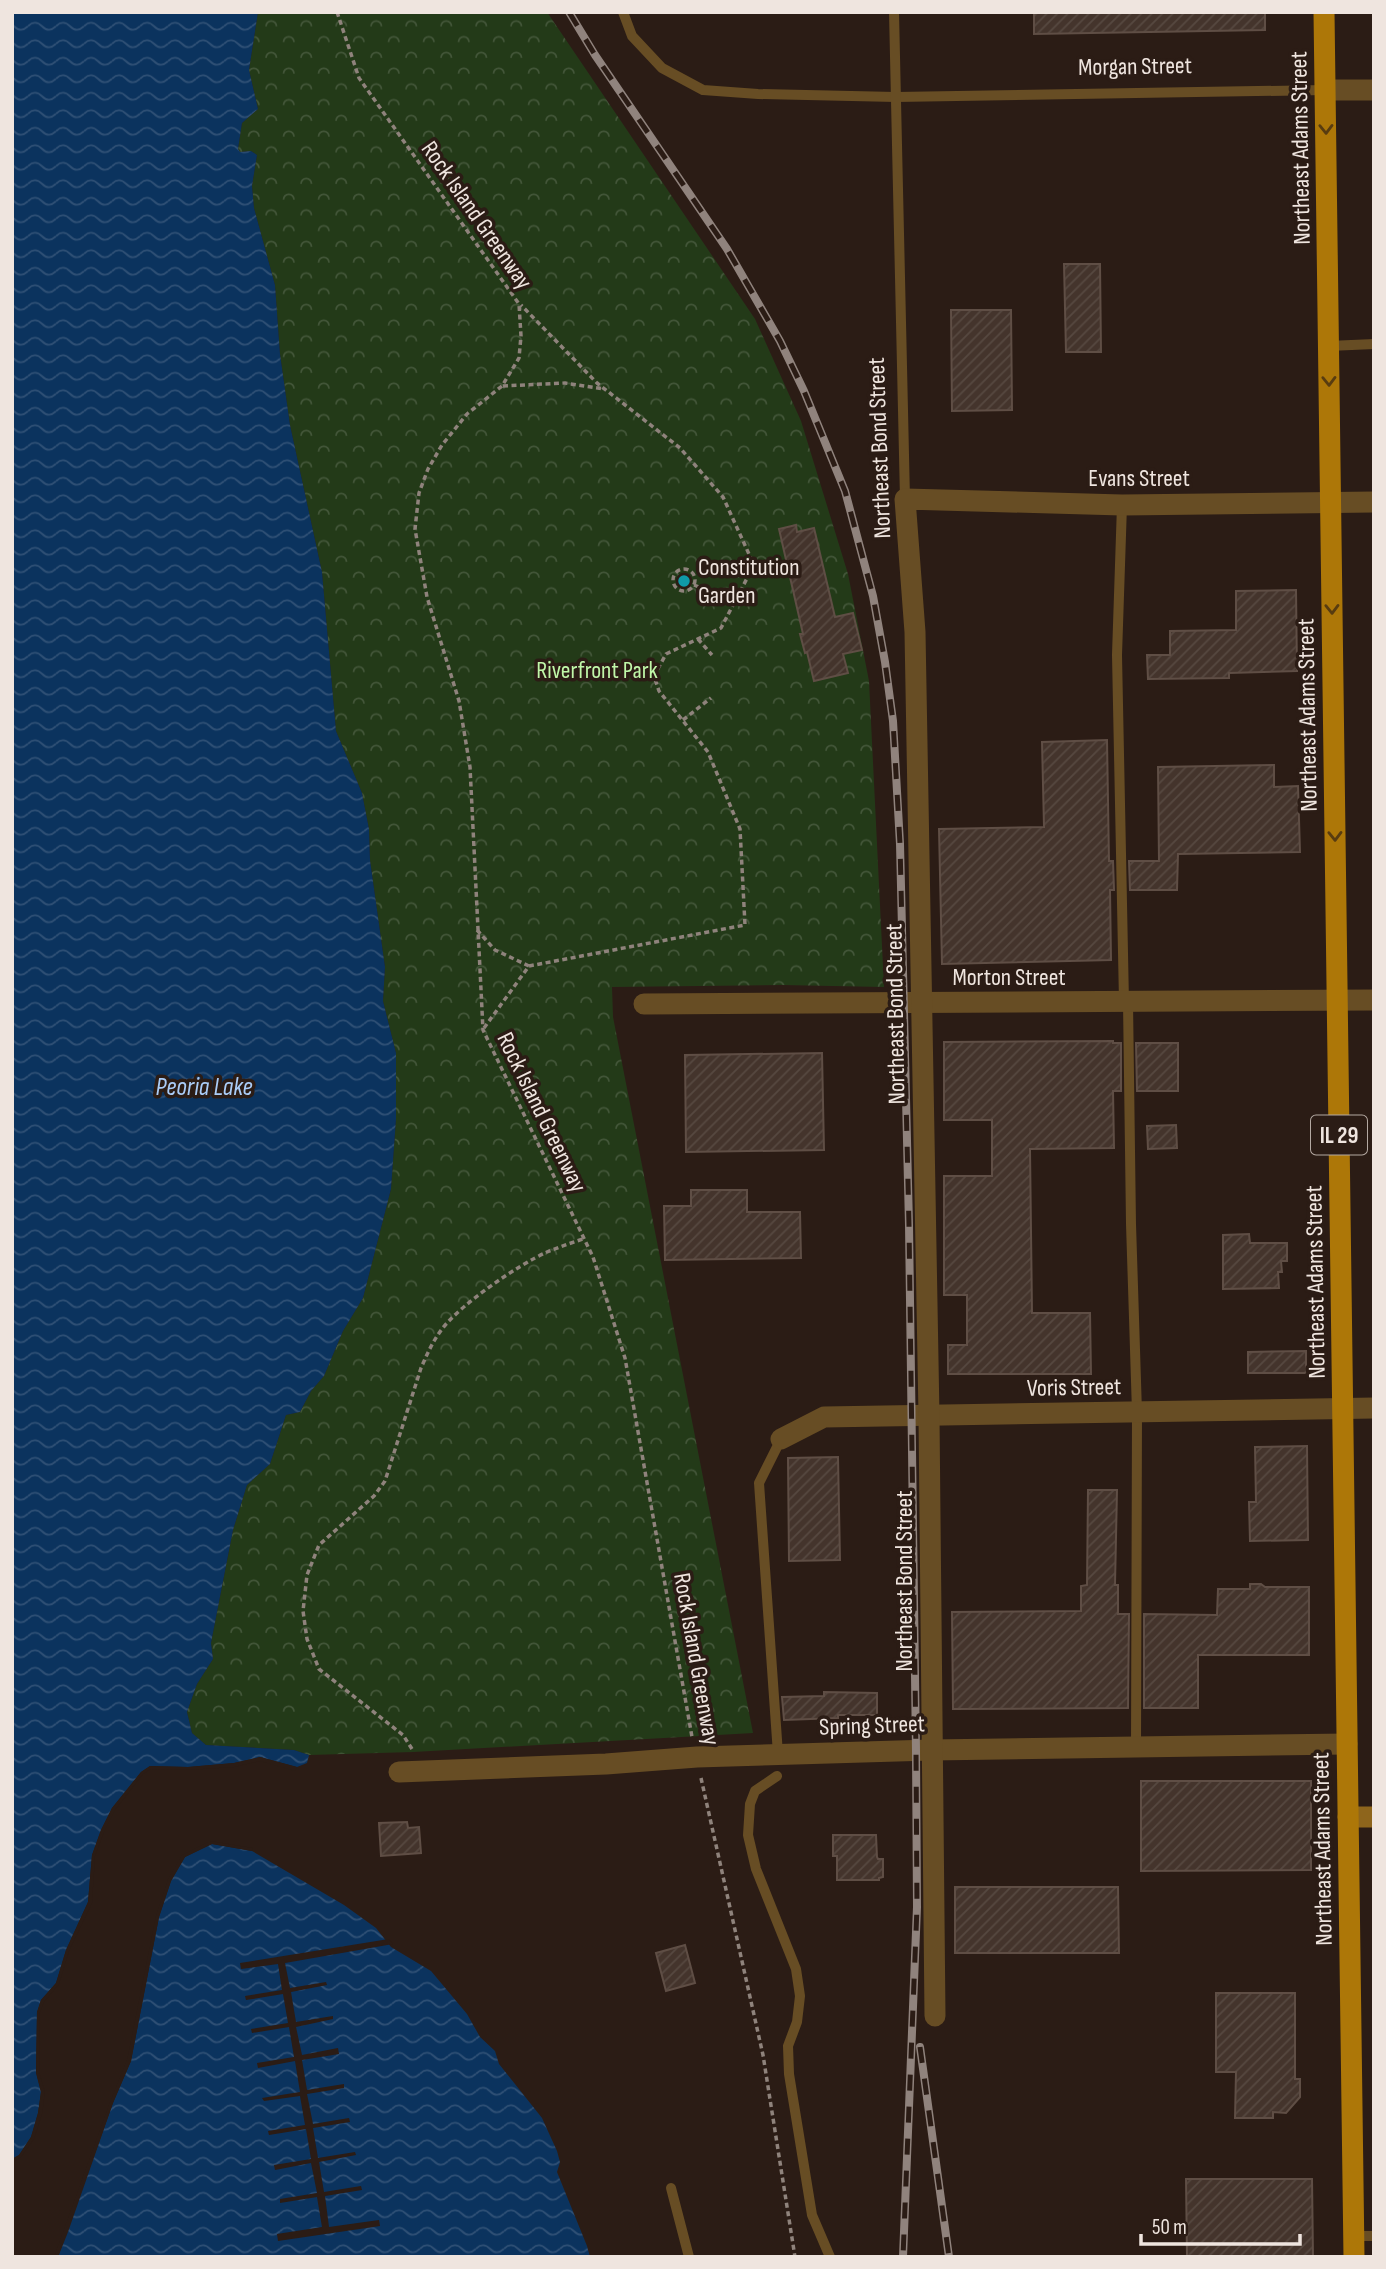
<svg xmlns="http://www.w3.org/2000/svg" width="1386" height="2269" font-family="'Sofia Sans Condensed',sans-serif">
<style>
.forest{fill:url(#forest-crowns)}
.water{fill:url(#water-waves)}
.pier{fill:#2b1c15}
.building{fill:url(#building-hatch);stroke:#5f4e45;stroke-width:2}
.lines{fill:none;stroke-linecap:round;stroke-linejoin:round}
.path{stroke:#8f837c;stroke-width:3.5;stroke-dasharray:5 3.5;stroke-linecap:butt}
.lane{stroke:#674d24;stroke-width:10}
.street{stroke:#674d24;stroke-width:21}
.secondary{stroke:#8e651c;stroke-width:21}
.primary{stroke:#ad7708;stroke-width:21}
.rail-casing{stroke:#90837d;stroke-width:8}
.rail{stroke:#2b1c15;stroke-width:5;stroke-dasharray:16;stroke-linecap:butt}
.oneway{stroke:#583c10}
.culture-dot{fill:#0f9aa8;stroke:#2b1c15;stroke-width:2.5}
.labels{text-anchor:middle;stroke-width:7;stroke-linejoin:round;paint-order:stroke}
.shield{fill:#2b1c15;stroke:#b4a9a2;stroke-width:2}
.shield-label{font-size:23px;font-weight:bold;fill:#efe5df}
.street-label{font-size:24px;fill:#efe5df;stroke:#2b1c15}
.poi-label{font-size:24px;fill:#efe5df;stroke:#2b1c15;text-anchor:start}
.park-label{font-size:24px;fill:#c0f7a9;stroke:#2b1c15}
.water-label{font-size:26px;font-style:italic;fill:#aaccf7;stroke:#2b1c15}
</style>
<defs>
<pattern id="forest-crowns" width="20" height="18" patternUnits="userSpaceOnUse" patternTransform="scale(1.75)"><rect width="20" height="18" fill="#233a18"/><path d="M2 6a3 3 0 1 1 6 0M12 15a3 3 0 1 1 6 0" fill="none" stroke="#435639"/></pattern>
<pattern id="water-waves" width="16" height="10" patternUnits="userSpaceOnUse" patternTransform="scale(1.75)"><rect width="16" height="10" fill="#0b335e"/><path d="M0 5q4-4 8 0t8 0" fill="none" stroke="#2f5075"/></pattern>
<pattern id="building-hatch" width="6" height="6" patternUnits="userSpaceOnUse" patternTransform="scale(1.75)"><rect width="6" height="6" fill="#44342c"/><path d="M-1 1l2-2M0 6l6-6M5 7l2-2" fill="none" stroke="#564840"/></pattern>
</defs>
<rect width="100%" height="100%" fill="#2b1c15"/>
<polygon class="forest" points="258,12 547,12 755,319 801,421 848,574 869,681 884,987 782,985 612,987 613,1017 753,1733 413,1752 309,1755 294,1750 206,1745 192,1733 187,1712 197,1684 213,1659 211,1643 233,1530 247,1485 270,1464 286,1415 300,1412 311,1391 324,1376 343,1331 363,1298 391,1189 396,1119 396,1053 383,1001 385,967 370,860 369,829 362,793 336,731 322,572 290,425 280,354 275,285 254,208 252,186 257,155 251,151 240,152 238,149 242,123 258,109 249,70"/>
<g class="water">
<polygon points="12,12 258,12 249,70 258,109 242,123 238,149 240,152 251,151 257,155 252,186 254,208 275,285 280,354 290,425 322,572 336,731 362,793 369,829 370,860 385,967 383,1001 396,1053 396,1119 391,1189 363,1298 343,1331 324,1376 311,1391 300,1412 286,1415 270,1464 247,1485 233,1530 211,1643 213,1659 197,1684 187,1712 192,1733 206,1745 294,1750 309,1755 307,1763 297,1767 260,1757 234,1763 188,1767 150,1766 141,1772 112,1808 101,1830 92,1855 88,1902 66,1950 56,1983 41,2000 37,2012 36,2072 41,2092 38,2113 31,2137 19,2155 12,2159"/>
<polygon points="212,1844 252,1851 344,1905 376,1928 391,1947 431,1971 467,2014 480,2037 495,2051 499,2064 542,2118 557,2151 560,2162 557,2172 587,2246 590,2257 58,2257 113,2103 131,2061 159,1917 171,1881 185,1857"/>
</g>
<g class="pier">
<polygon points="260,1757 297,1767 295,1771 260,1761 234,1767 188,1770 151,1769 143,1774 115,1810 104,1832 95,1856 92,1903 69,1951 59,1984 44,2002 40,2012 39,2072 45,2092 42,2114 34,2139 21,2157 12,2163 12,2159 19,2155 31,2137 38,2113 41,2092 36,2073 37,2012 41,2000 56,1983 66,1950 88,1902 92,1855 101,1830 112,1808 141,1772 150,1766 188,1767 234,1763"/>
<polygon points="210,1841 253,1848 252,1851 212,1844 185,1857 171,1881 159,1917 131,2061 113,2103 68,2232 58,2257 54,2257 110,2102 127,2060 156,1916 168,1879 182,1855"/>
<polygon points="389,1939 393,1944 285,1963 290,1988 326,1982 327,1985 291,1992 296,2022 333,2016 333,2019 296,2027 302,2055 338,2048 339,2054 302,2060 307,2090 344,2084 344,2088 307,2094 313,2124 349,2118 350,2122 313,2128 318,2158 355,2152 356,2155 319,2162 324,2192 361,2186 362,2190 325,2196 329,2227 379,2220 380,2226 278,2241 277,2234 322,2227 317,2197 280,2203 280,2199 317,2193 311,2163 275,2170 274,2165 311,2159 306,2129 269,2135 268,2131 305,2125 300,2096 264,2101 262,2098 300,2092 295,2061 258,2068 257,2063 294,2057 289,2027 252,2033 251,2029 288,2023 283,1994 246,2000 245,1996 282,1990 278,1964 241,1969 240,1963"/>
</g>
<g class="building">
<polygon points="1034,12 1265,12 1265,30 1034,34"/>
<polygon points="1064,264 1100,264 1101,352 1066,352"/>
<polygon points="951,310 1011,310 1012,410 952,411"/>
<polygon points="796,525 797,532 814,528 835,617 853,613 862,650 843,654 848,673 814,681 807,652 805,653 800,634 803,634 779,529"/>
<polygon points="1296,590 1297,671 1229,673 1229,678 1148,679 1147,655 1170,655 1170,631 1236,630 1236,591"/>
<polygon points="1107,740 1109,861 1113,861 1114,890 1110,890 1111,960 942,964 939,829 1044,827 1042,742"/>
<polygon points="1274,765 1274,787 1298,786 1300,852 1178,854 1177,890 1130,890 1129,861 1159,861 1158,767"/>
<polygon points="1113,1041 1113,1043 1121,1043 1121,1091 1113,1091 1114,1148 1030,1149 1032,1313 1090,1313 1091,1374 948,1374 948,1345 967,1345 967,1295 944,1295 944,1176 992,1176 992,1120 944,1120 944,1042"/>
<polygon points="1136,1043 1178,1043 1178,1091 1137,1091"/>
<polygon points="822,1053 824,1150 686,1152 685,1055"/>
<polygon points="1176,1125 1177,1148 1148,1149 1147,1126"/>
<polygon points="691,1190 747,1190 747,1212 800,1212 801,1258 665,1260 664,1206 691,1206"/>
<polygon points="1249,1234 1250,1243 1287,1243 1287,1261 1281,1261 1282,1272 1278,1272 1279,1288 1223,1289 1223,1235"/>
<polygon points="1306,1351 1306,1373 1248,1373 1248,1352"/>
<polygon points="1307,1446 1308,1540 1250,1541 1249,1502 1256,1502 1255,1447"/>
<polygon points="838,1457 840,1560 789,1561 788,1458"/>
<polygon points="1088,1490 1117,1490 1115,1585 1118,1585 1118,1614 1129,1614 1128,1708 953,1709 952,1612 1081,1611 1081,1586 1087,1585"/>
<polygon points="1250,1584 1261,1584 1265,1587 1309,1587 1309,1655 1198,1655 1198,1708 1144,1708 1144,1614 1217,1615 1218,1589 1250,1589"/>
<polygon points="824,1692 877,1693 877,1715 838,1715 838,1718 784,1720 782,1697 824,1696"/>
<polygon points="1141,1781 1311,1781 1311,1870 1141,1871"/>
<polygon points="407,1822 408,1828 419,1827 421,1853 381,1856 379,1823"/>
<polygon points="833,1835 876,1835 877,1857 878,1859 883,1859 883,1877 879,1878 879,1880 837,1880 837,1856 833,1856"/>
<polygon points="955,1887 1118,1887 1119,1953 955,1953"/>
<polygon points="685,1945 695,1983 666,1991 656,1953"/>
<polygon points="1216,1993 1295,1993 1295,2079 1300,2079 1300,2097 1286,2113 1273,2112 1273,2118 1235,2118 1236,2072 1216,2072"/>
<polygon points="1186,2179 1312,2179 1313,2257 1187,2257"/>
</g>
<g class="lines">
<g class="path">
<polyline points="337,12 359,78 519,304 521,336 519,358 502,386 467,414 442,445 428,469 419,493 415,529 427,597 459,701 470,767 483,1030 593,1257 625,1358 692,1737"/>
<polyline points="503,386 565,383 604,389"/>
<circle cx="684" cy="580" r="11"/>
<polyline points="694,585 734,602"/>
<polyline points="698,639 712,655"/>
<polyline points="683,720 711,698"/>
<polyline points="477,930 495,950 529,966"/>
<polyline points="484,1028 529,966 745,925 740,829 708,752 659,691 654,676 666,654 721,628 754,565 723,497 680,448 597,383 521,305"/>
<path d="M412,1749L403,1735L319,1669L307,1639L303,1611L307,1575L319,1545L374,1496L385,1481L421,1368C427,1354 433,1341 442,1329C461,1304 518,1265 547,1252C559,1247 571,1243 583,1239"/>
<polyline points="701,1778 763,2055 795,2257"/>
</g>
<g class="lane">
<polyline points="623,12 632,36 662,68 703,90 758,94 896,97 1325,90"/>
<polyline points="894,12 905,499"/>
<polyline points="1329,346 1374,344"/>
<polyline points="1122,505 1117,655 1124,1002"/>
<polyline points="1128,1002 1131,1224 1137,1412 1136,1747"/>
<polyline points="778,1754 759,1483 781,1439"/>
<polyline points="777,1776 755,1791 750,1804 748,1835 756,1869 796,1969 800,1996 797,2022 788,2046 789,2074 812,2215 830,2257"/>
<polyline points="671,2188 689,2257"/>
<polyline points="1354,2236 1374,2236"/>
</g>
<g class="street">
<polyline points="1325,90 1374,90"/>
<polyline points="644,1004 1374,1000"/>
<polyline points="781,1439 824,1417 1374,1408"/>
<polyline points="399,1772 606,1764 697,1757 931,1750 1347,1744"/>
<polyline points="935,2016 929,1416 915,632 905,499 1122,505 1374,502"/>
</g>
<polyline class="secondary" points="1348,1817 1374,1817"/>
<polyline class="primary" points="1324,12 1354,2257"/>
<g class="rail-casing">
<g id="rail">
<polyline points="569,12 595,55 727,249 780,341 804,391 845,491 873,596 885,662 893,721 900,844 909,1225 916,1751 917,1907 903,2257"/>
<polyline points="920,2047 949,2257"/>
</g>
</g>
<use href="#rail" class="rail"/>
</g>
<defs><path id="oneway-chevron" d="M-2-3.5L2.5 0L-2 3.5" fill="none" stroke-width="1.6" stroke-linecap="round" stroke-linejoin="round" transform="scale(1.75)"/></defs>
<g class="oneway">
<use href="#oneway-chevron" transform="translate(1326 129) rotate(89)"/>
<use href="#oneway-chevron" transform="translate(1329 381) rotate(89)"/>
<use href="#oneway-chevron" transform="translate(1332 609) rotate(89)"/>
<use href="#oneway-chevron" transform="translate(1335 836) rotate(89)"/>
</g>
<circle class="culture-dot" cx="684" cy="581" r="7"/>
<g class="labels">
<rect class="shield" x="1311" y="1115.5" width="56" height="39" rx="5"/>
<g class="shield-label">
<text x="1339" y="1143">IL 29</text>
</g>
<g class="street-label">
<text transform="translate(1135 66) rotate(-1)" y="8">Morgan Street</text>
<text transform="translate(1300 148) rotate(-91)" y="8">Northeast Adams Street</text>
<text transform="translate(477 215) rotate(55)" y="8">Rock Island Greenway</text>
<text transform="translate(879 448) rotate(-92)" y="8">Northeast Bond Street</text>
<text x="1139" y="486">Evans Street</text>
<text transform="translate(1307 715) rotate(-91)" y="8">Northeast Adams Street</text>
<text x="1009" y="985">Morton Street</text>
<text transform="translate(895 1014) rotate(-91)" y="8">Northeast Bond Street</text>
<text transform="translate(542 1112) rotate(64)" y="8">Rock Island Greenway</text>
<text transform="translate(1315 1282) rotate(-91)" y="8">Northeast Adams Street</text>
<text transform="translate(1074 1387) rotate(-1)" y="8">Voris Street</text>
<text transform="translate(904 1581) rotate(-90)" y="8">Northeast Bond Street</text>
<text transform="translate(697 1659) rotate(80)" y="8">Rock Island Greenway</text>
<text transform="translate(872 1725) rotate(-2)" y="8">Spring Street</text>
<text transform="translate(1322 1849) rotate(-91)" y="8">Northeast Adams Street</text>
</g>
<g class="poi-label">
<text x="698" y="575">Constitution<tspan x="698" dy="28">Garden</tspan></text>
</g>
<g class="park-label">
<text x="597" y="678">Riverfront Park</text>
</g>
<g class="water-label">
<text x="204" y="1095">Peoria Lake</text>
</g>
</g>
<rect width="1386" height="2269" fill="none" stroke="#efe5df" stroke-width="28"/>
<path d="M1141 2234v10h159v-10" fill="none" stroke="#efe5df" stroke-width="3.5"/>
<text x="1152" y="2234" font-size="21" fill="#efe5df" stroke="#2b1c15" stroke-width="5" paint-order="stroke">50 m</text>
</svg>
